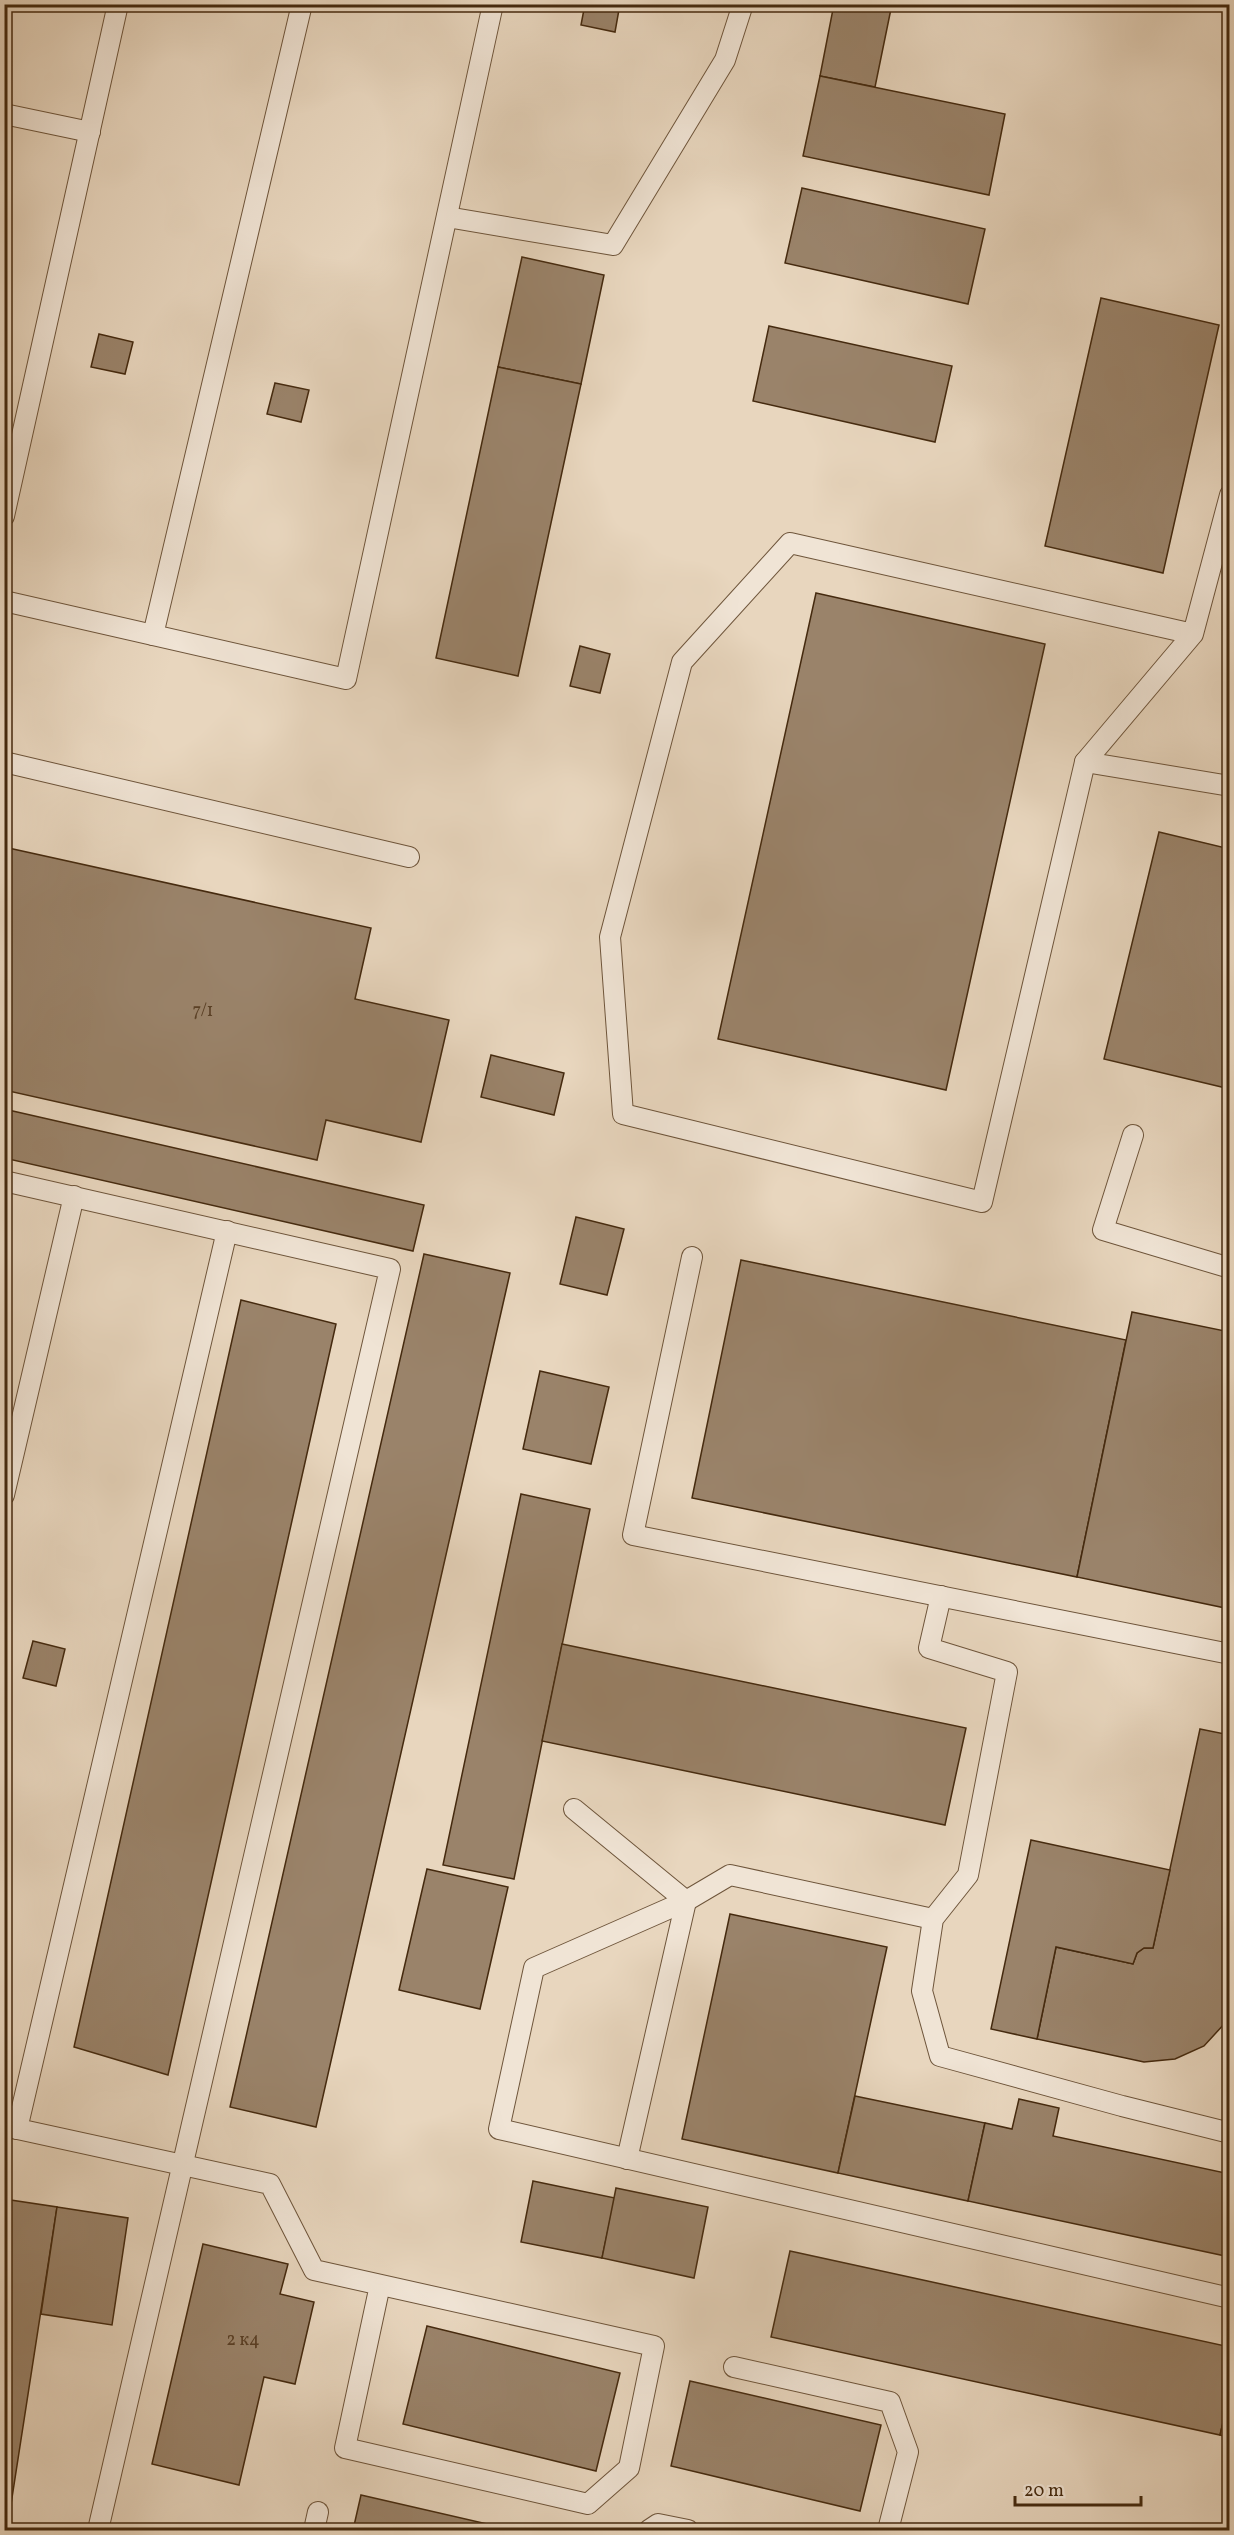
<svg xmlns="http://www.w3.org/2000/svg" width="1234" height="2535" font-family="Vollkorn,serif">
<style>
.building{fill:#9a836a;stroke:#452a0f;stroke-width:1.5}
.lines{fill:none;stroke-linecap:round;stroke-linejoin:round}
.lane-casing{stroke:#6e553b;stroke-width:22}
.lane{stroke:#f0e4d5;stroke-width:20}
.labels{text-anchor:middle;stroke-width:4.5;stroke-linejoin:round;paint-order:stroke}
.number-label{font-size:18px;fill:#5a4026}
</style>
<rect width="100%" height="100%" fill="#e8d6be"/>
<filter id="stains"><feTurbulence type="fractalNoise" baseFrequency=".00333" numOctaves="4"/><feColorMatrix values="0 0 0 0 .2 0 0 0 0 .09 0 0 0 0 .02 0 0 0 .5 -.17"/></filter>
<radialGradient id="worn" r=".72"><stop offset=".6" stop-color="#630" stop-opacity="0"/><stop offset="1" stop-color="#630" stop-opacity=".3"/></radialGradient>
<g class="building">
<polygon points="585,4 620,4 615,32 581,25"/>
<polygon points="834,4 892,4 875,87 820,76"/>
<polygon points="820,76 1005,114 989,195 803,156"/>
<polygon points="802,188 985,229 968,304 785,263"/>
<polygon points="522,257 604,275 581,384 498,367"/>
<polygon points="1101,298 1219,325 1163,573 1045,546"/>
<polygon points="769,326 952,366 935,442 753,401"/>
<polygon points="99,334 133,342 125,374 91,367"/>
<polygon points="498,367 581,384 518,676 436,658"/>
<polygon points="275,383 309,390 301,422 267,414"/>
<polygon points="816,593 1045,644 946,1090 718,1039"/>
<polygon points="580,646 610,654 600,693 570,686"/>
<polygon points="1159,832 1230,849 1230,1089 1104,1059"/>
<polygon points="4,847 371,928 355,999 449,1020 421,1142 326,1120 317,1160 4,1090"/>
<polygon points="491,1055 564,1073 554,1115 481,1097"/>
<polygon points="4,1109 424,1205 413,1251 4,1158"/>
<polygon points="576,1217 624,1229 607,1295 560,1284"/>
<polygon points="424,1254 510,1273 316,2127 230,2107"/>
<polygon points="741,1260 1126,1340 1077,1577 692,1498"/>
<polygon points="241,1300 336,1324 168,2075 74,2047"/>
<polygon points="1132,1312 1230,1332 1230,1609 1077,1577"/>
<polygon points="540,1371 609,1387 591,1464 523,1449"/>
<polygon points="521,1494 590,1509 514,1879 443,1865"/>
<polygon points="33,1641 65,1649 56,1686 23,1678"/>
<polygon points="562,1644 966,1728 945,1825 542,1741"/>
<polygon points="1200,1729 1230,1735 1230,2012 1225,2023 1204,2046 1175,2059 1144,2062 1037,2039 1056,1947 1133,1964 1137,1953 1144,1948 1153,1948"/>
<polygon points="1031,1840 1170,1870 1153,1948 1144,1948 1137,1953 1133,1964 1056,1947 1037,2039 991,2029"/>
<polygon points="427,1869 508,1887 480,2009 399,1990"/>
<polygon points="730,1914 887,1947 838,2173 682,2139"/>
<polygon points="855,2096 985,2123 968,2201 838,2173"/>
<polygon points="1019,2099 1059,2108 1053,2136 1230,2174 1230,2257 968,2201 985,2123 1012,2129"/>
<polygon points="533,2181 615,2198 602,2258 521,2242"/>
<polygon points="616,2188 708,2207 694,2278 602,2258"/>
<polygon points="4,2199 57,2207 7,2530 4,2530"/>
<polygon points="57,2207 128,2218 112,2325 41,2314"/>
<polygon points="203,2244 288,2264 280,2294 314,2302 295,2384 264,2377 239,2485 152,2464"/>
<polygon points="790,2251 1230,2347 1230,2393 1220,2435 771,2337"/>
<polygon points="427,2326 620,2373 596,2471 403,2424"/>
<polygon points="690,2381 881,2425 860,2511 671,2466"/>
<polygon points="1230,2393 1230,2438 1220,2435"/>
<polygon points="361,2495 513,2530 353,2530"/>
</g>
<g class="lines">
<g class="lane-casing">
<g id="lane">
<polyline points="4,114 90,132"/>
<polyline points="447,217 613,245 725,60 743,4"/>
<polyline points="4,516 118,4"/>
<polyline points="4,601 346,679 493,4"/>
<polyline points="1193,634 790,543 682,662 610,937 623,1114 982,1202 1085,762 1193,634 1230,495"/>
<polyline points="153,635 302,4"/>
<polyline points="4,762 409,857"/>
<polyline points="1085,762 1230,786"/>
<polyline points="1133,1135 1103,1230 1230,1268"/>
<polyline points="4,1181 390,1269 98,2530"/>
<polyline points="692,1257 633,1535 1230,1654"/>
<polyline points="4,1495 74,1196"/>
<polyline points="941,1596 929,1648 1007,1672 968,1875 933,1919 922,1991 940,2056 1122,2106 1230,2133"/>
<polyline points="574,1809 686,1901 627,2159"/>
<polyline points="933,1919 730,1875 686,1901 534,1968 499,2129 1230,2298"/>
<polyline points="4,2126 270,2184 314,2270 654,2346 629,2468 588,2504 345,2448 380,2285"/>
<polyline points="17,2129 227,1231"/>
<polyline points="734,2367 890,2402 908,2452 888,2530"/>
<polyline points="314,2530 318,2512"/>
<polyline points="649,2530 658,2524 688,2530"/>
</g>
</g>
<use href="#lane" class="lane"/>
</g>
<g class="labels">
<g class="number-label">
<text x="203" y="1016">7/1</text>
<text x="243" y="2345">2 к4</text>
</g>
</g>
<rect width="1234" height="2535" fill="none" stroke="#e8d6be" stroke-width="24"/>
<rect x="6" y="6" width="1222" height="2523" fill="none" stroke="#452a0f" stroke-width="3"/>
<rect x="12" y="12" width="1210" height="2511" fill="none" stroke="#452a0f" stroke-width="1.5"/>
<path d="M1015 2496v9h126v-9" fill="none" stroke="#452a0f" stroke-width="3"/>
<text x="1024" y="2496" font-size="18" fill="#452a0f" stroke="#f0e4d5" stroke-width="4.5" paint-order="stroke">20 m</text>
<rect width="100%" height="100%" filter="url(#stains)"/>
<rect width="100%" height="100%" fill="url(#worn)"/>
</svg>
